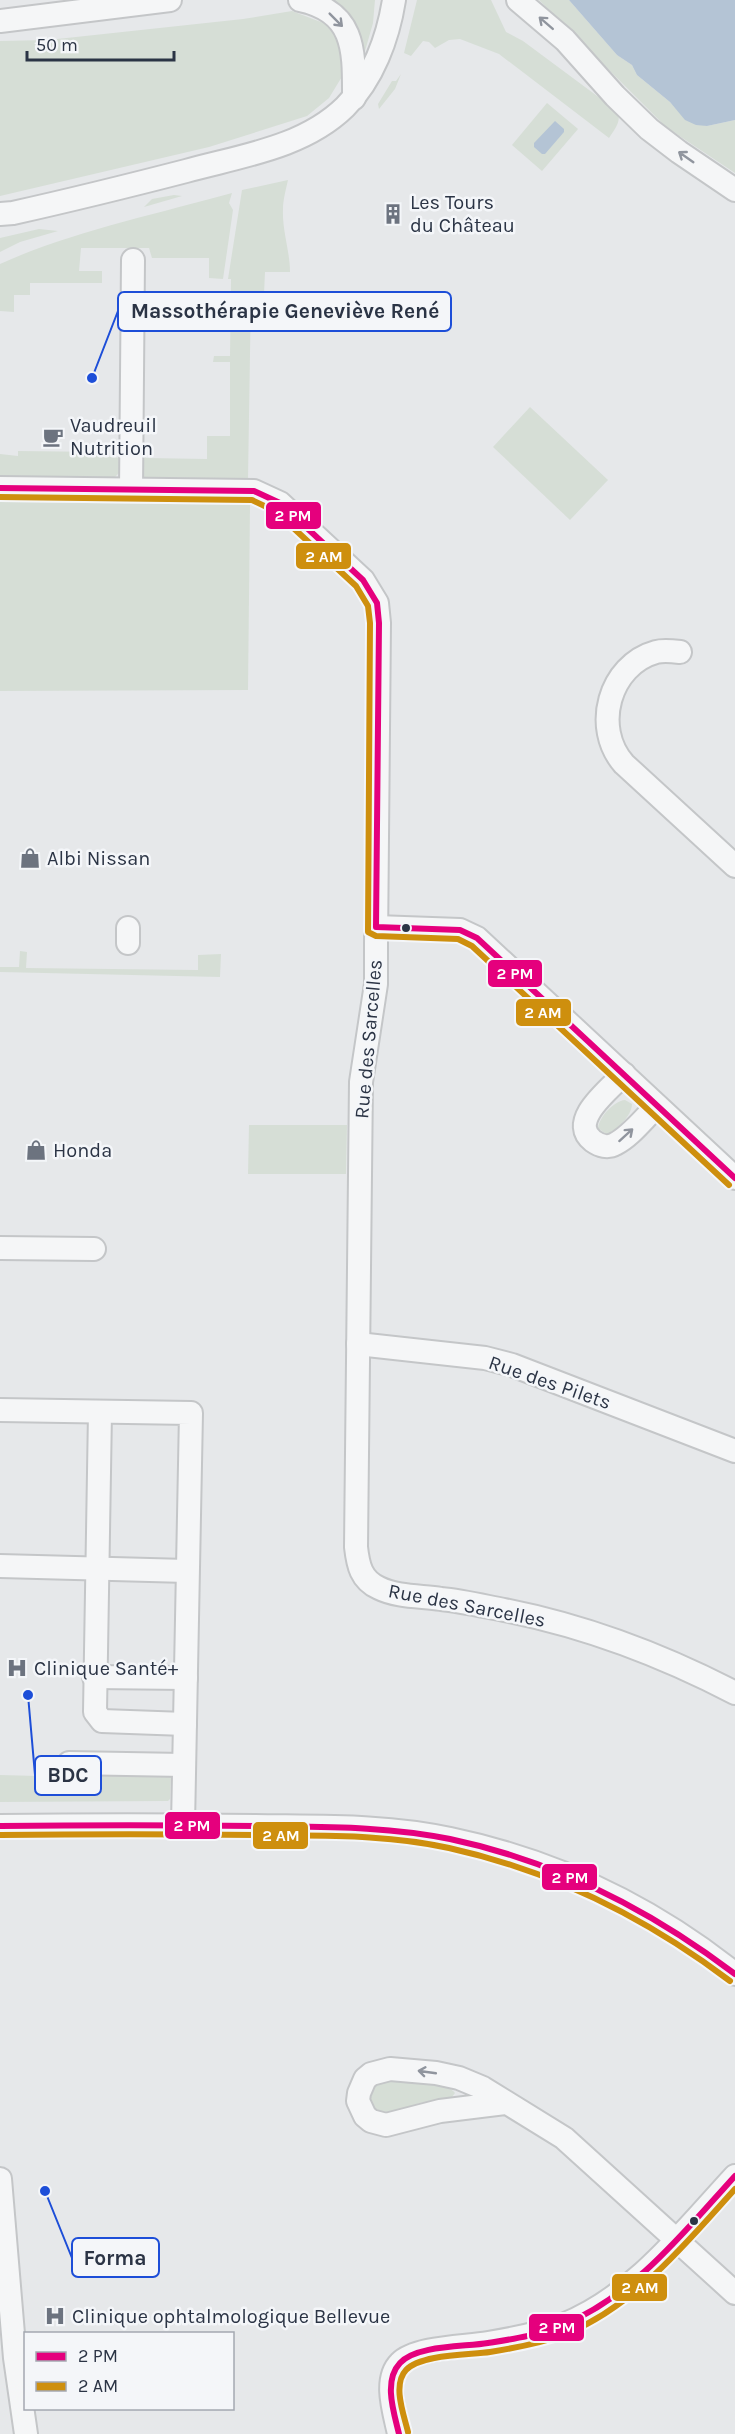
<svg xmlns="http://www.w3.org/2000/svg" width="735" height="2434" font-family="Karla,sans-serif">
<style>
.green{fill:#d6ded6}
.water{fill:#b4c4d5}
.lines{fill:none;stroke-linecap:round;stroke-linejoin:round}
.minor-casing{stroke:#c4c6c8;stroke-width:26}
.minor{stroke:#f5f6f7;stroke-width:22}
.bus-1-casing{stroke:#f4f6f9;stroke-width:10}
.bus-2-casing{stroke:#f4f6f9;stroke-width:10}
.bus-1{stroke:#e5007d;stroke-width:6}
.bus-2{stroke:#ce8f0e;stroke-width:6}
.oneway{stroke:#90959e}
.bus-dot{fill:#2b3445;stroke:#f4f6f9;stroke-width:2}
.labels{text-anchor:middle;stroke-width:5;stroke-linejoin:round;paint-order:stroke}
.poi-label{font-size:20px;fill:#2b3445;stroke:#f4f6f9;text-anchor:start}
.street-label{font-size:20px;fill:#2b3445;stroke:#f4f6f9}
.leader{fill:none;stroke:#1d4ed8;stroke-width:2}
.callout-dot{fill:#1d4ed8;stroke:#f4f6f9;stroke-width:2}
.callout{fill:#f4f6f9;stroke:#1d4ed8;stroke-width:2}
.callout-label{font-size:21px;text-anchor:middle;font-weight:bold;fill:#2b3445}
.line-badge{stroke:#f4f6f9;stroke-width:2}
.badge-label{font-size:16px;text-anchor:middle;font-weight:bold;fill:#fff}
</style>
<rect width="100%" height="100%" fill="#e6e8ea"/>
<g class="green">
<polygon points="333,0 375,0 373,23 365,51 360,34 348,14"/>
<path d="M417,0H491L506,32L523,41L616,110C623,120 615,129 609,138L499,54L460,39L449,40L435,48L429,42L423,41L411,56L404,53Z"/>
<polygon points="539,0 569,0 617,55 632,65 637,75 670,102 686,120 707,126 735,120 735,173 666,127"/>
<polygon points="292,11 326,24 340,38 343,75 329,98 307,116 209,147 0,196 0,41 48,40 243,19"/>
<polygon points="401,74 395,89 379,109 378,104 392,81 396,81"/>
<polygon points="547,103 578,129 542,171 512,145"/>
<path d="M288,180C286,189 283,200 283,209C282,231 290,251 290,272H265L264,294L251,291L248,479L144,477L141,472V443H146V458L207,459V436H230V362H213L214,356H230L231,279H228L242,190Z"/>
<path d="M232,193L229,203L233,210L223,279L209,278V258H152L149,248H81L79,271H102V283H30V295H14V312L0,311V264C70,232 157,214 232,193Z"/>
<polygon points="174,195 182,196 144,207 152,199"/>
<polygon points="39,229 58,231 20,242 0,252 0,238"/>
<polygon points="530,407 608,480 570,520 493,447"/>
<polygon points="18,451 104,452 104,456 120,458 119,473 115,477 0,476 0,454 18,456"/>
<polygon points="0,502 250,505 248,690 0,691"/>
<polygon points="20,951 27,952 26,968 198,970 198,955 221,954 220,977 0,972 0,967 19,967"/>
<path d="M625,1100L632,1104C632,1115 617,1131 606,1134L598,1128C599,1117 614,1101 625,1100Z"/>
<polygon points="249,1125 347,1125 346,1174 248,1174"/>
<polygon points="76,1772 171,1775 170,1799 168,1801 0,1802 0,1775 76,1777"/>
<path d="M385,2081C401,2081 446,2080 455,2093L451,2098L420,2103L391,2113L376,2110L370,2099L374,2087Z"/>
</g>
<g class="water">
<polygon points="569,0 735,0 735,120 707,126 696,125 685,120 670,102 637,75 632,65 617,55"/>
<polygon points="555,121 564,129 564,132 545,154 542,154 534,147 534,143"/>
</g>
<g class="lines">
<g class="minor-casing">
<g id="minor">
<path d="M300,0C356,12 354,51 354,98"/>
<polyline points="518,0 565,40 615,96 649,129 679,152 735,190"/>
<polyline points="0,21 170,0"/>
<path d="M0,214L13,213C71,200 128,186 186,171C240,156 303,148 345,107C373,79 388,38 394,0"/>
<path d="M0,488L254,491L280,503L363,580L377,603L379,623L376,944V984L361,1082L356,1547C358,1565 361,1580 379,1588C397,1597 421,1596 441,1599C462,1601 483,1606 504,1610C585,1626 662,1655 735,1693"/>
<polyline points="131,490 133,260"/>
<path d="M680,652C672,651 663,650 656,652C609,665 592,728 624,764L735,866"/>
<polyline points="376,927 460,930 477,938 735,1178"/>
<polyline points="128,943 128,928"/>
<path d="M624,1074C610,1089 567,1121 593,1141C600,1146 608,1148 615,1144C631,1136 644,1118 657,1106"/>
<polyline points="0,1248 94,1249"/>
<polyline points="358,1344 485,1358 512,1365 735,1451"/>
<polyline points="0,1410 191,1413 183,1825"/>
<polyline points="100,1412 95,1712 102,1721 185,1724"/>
<polyline points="0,1566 187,1571"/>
<polyline points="94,1677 186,1678"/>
<polyline points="69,1763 184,1765"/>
<path d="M0,1826C85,1825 170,1825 255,1826C320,1827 386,1825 450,1839C555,1861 651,1907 735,1974"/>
<polyline points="505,2103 440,2111 386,2125 371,2121 365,2116 358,2101 359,2093 365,2079 371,2074 390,2069 436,2073 459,2078 483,2088 564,2138 735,2293"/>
<polyline points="0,2179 15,2358 26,2434"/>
<path d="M399,2434C395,2414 383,2380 400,2363C415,2347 465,2347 488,2343C513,2339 539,2334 563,2325C635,2296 684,2231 735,2176"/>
</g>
</g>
<use href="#minor" class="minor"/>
<g class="bus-1-casing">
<g id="bus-1">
<polyline points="0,488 254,491 280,503 363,580 377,603 379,623 376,927 460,930 477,938 735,1178"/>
<path d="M0,1826C86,1825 173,1825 259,1826C323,1827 387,1826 450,1839C555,1861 649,1909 735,1974"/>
<path d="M399,2434C394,2413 383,2381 400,2363C417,2345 464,2347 488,2343C513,2339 540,2335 563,2325C635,2295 684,2232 735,2176"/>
</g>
</g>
<g class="bus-2-casing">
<g id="bus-2">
<polyline points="0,497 252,500 275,511 356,586 368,606 370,623 368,932 376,936 458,939 472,946 729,1185"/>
<path d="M0,1835C86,1834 173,1834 259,1835C322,1836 387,1834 449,1848C553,1871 645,1917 730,1981"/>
<path d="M408,2432C404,2415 392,2385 406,2370C421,2354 469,2355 490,2352C515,2348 542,2343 566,2334C636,2305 685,2244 735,2189"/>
</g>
</g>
<use href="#bus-1" class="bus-1"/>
<use href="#bus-2" class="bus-2"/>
</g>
<defs><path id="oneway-shaft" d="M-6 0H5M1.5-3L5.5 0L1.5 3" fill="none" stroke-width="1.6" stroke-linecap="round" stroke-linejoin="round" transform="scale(1.5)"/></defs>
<g class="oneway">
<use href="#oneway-shaft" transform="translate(336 20) rotate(45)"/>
<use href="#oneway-shaft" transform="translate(546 23) rotate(-139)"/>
<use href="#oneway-shaft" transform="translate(686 157) rotate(-145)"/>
<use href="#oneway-shaft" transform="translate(626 1135) rotate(-42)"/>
<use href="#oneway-shaft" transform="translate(427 2072) rotate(-172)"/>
</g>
<defs>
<g id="building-bare" transform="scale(1.62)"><path d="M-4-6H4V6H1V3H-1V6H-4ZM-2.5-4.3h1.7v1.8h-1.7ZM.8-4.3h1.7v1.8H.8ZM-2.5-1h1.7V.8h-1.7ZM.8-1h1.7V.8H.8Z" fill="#6c737f" stroke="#f4f6f9" stroke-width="2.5" paint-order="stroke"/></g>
<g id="cafe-bare" transform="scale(1.62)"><path d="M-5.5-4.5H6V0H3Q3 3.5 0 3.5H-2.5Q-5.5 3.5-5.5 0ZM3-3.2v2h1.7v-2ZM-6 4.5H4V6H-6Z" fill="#6c737f" stroke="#f4f6f9" stroke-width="2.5" paint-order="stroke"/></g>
<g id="shop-bare" transform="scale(1.62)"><path d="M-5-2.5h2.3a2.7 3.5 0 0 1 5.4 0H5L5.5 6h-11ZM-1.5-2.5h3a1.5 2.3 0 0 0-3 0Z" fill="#6c737f" stroke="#f4f6f9" stroke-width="2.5" paint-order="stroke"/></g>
<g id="hospital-bare" transform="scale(1.62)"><path d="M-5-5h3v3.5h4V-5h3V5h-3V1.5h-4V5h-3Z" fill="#6c737f" stroke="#f4f6f9" stroke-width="2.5" paint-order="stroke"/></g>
</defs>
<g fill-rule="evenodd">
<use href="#building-bare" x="393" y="214"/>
<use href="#cafe-bare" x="53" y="437"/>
<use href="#shop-bare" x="30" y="858"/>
<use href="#shop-bare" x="36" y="1150"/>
<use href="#hospital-bare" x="17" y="1668"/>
<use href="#hospital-bare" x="55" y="2316"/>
</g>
<g class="bus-dot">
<circle cx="406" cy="928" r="5"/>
<circle cx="694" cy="2221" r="5"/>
</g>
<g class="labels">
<g class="poi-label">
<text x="410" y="209">Les Tours<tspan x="410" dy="23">du Château</tspan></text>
<text x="70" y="432">Vaudreuil<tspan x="70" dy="23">Nutrition</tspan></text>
<text x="47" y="865">Albi Nissan</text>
<text x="53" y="1157">Honda</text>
<text x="34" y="1675">Clinique Santé+</text>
<text x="72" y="2323">Clinique ophtalmologique Bellevue</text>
</g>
<g class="street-label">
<text transform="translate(368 1039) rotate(-85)" y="7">Rue des Sarcelles</text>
<text transform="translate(550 1382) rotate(19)" y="7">Rue des Pilets</text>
<text transform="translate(467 1605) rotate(11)" y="7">Rue des Sarcelles</text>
</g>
</g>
<path class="leader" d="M92 378L118 311M28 1695L35 1775M45 2191L72 2258"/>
<g class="callout-dot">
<circle cx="92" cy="378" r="6"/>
<circle cx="28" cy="1695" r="6"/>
<circle cx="45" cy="2191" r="6"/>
</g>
<g class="callout">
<rect x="118" y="292" width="333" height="39" rx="6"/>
<rect x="35" y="1756" width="66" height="39" rx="6"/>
<rect x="72" y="2238" width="87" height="39" rx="6"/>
</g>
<g class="callout-label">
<text x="285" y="318">Massothérapie Geneviève René</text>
<text x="68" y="1782">BDC</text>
<text x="115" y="2265">Forma</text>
</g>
<g class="line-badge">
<rect x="265" y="501" width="57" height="29" rx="6" fill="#e5007d"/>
<rect x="295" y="542" width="57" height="28" rx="6" fill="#ce8f0e"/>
<rect x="487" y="959" width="56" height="29" rx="6" fill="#e5007d"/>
<rect x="515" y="998" width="57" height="29" rx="6" fill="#ce8f0e"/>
<rect x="164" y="1811" width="57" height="29" rx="6" fill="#e5007d"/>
<rect x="252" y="1821" width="57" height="29" rx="6" fill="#ce8f0e"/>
<rect x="541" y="1863" width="57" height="28" rx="6" fill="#e5007d"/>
<rect x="611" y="2273" width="57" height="29" rx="6" fill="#ce8f0e"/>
<rect x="528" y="2313" width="57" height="29" rx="6" fill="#e5007d"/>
</g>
<g class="badge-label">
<text x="293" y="521">2 PM</text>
<text x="324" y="562">2 AM</text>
<text x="515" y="979">2 PM</text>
<text x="543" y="1018">2 AM</text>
<text x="192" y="1831">2 PM</text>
<text x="281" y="1841">2 AM</text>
<text x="570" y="1883">2 PM</text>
<text x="640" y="2293">2 AM</text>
<text x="557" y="2333">2 PM</text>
</g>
<rect x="24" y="2332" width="210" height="78" fill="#f4f6f9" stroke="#a4a8b1" stroke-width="1.5"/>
<rect x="36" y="2352" width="30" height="9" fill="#e5007d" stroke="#a4a8b1" stroke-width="1.5"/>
<text x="78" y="2362" font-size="18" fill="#2b3445">2 PM</text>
<rect x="36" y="2382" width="30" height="9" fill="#ce8f0e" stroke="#a4a8b1" stroke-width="1.5"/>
<text x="78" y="2392" font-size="18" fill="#2b3445">2 AM</text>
<path d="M27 51v9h147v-9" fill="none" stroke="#2b3445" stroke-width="3"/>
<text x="36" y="51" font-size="18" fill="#2b3445" stroke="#f4f6f9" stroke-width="4.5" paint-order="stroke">50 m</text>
</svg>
